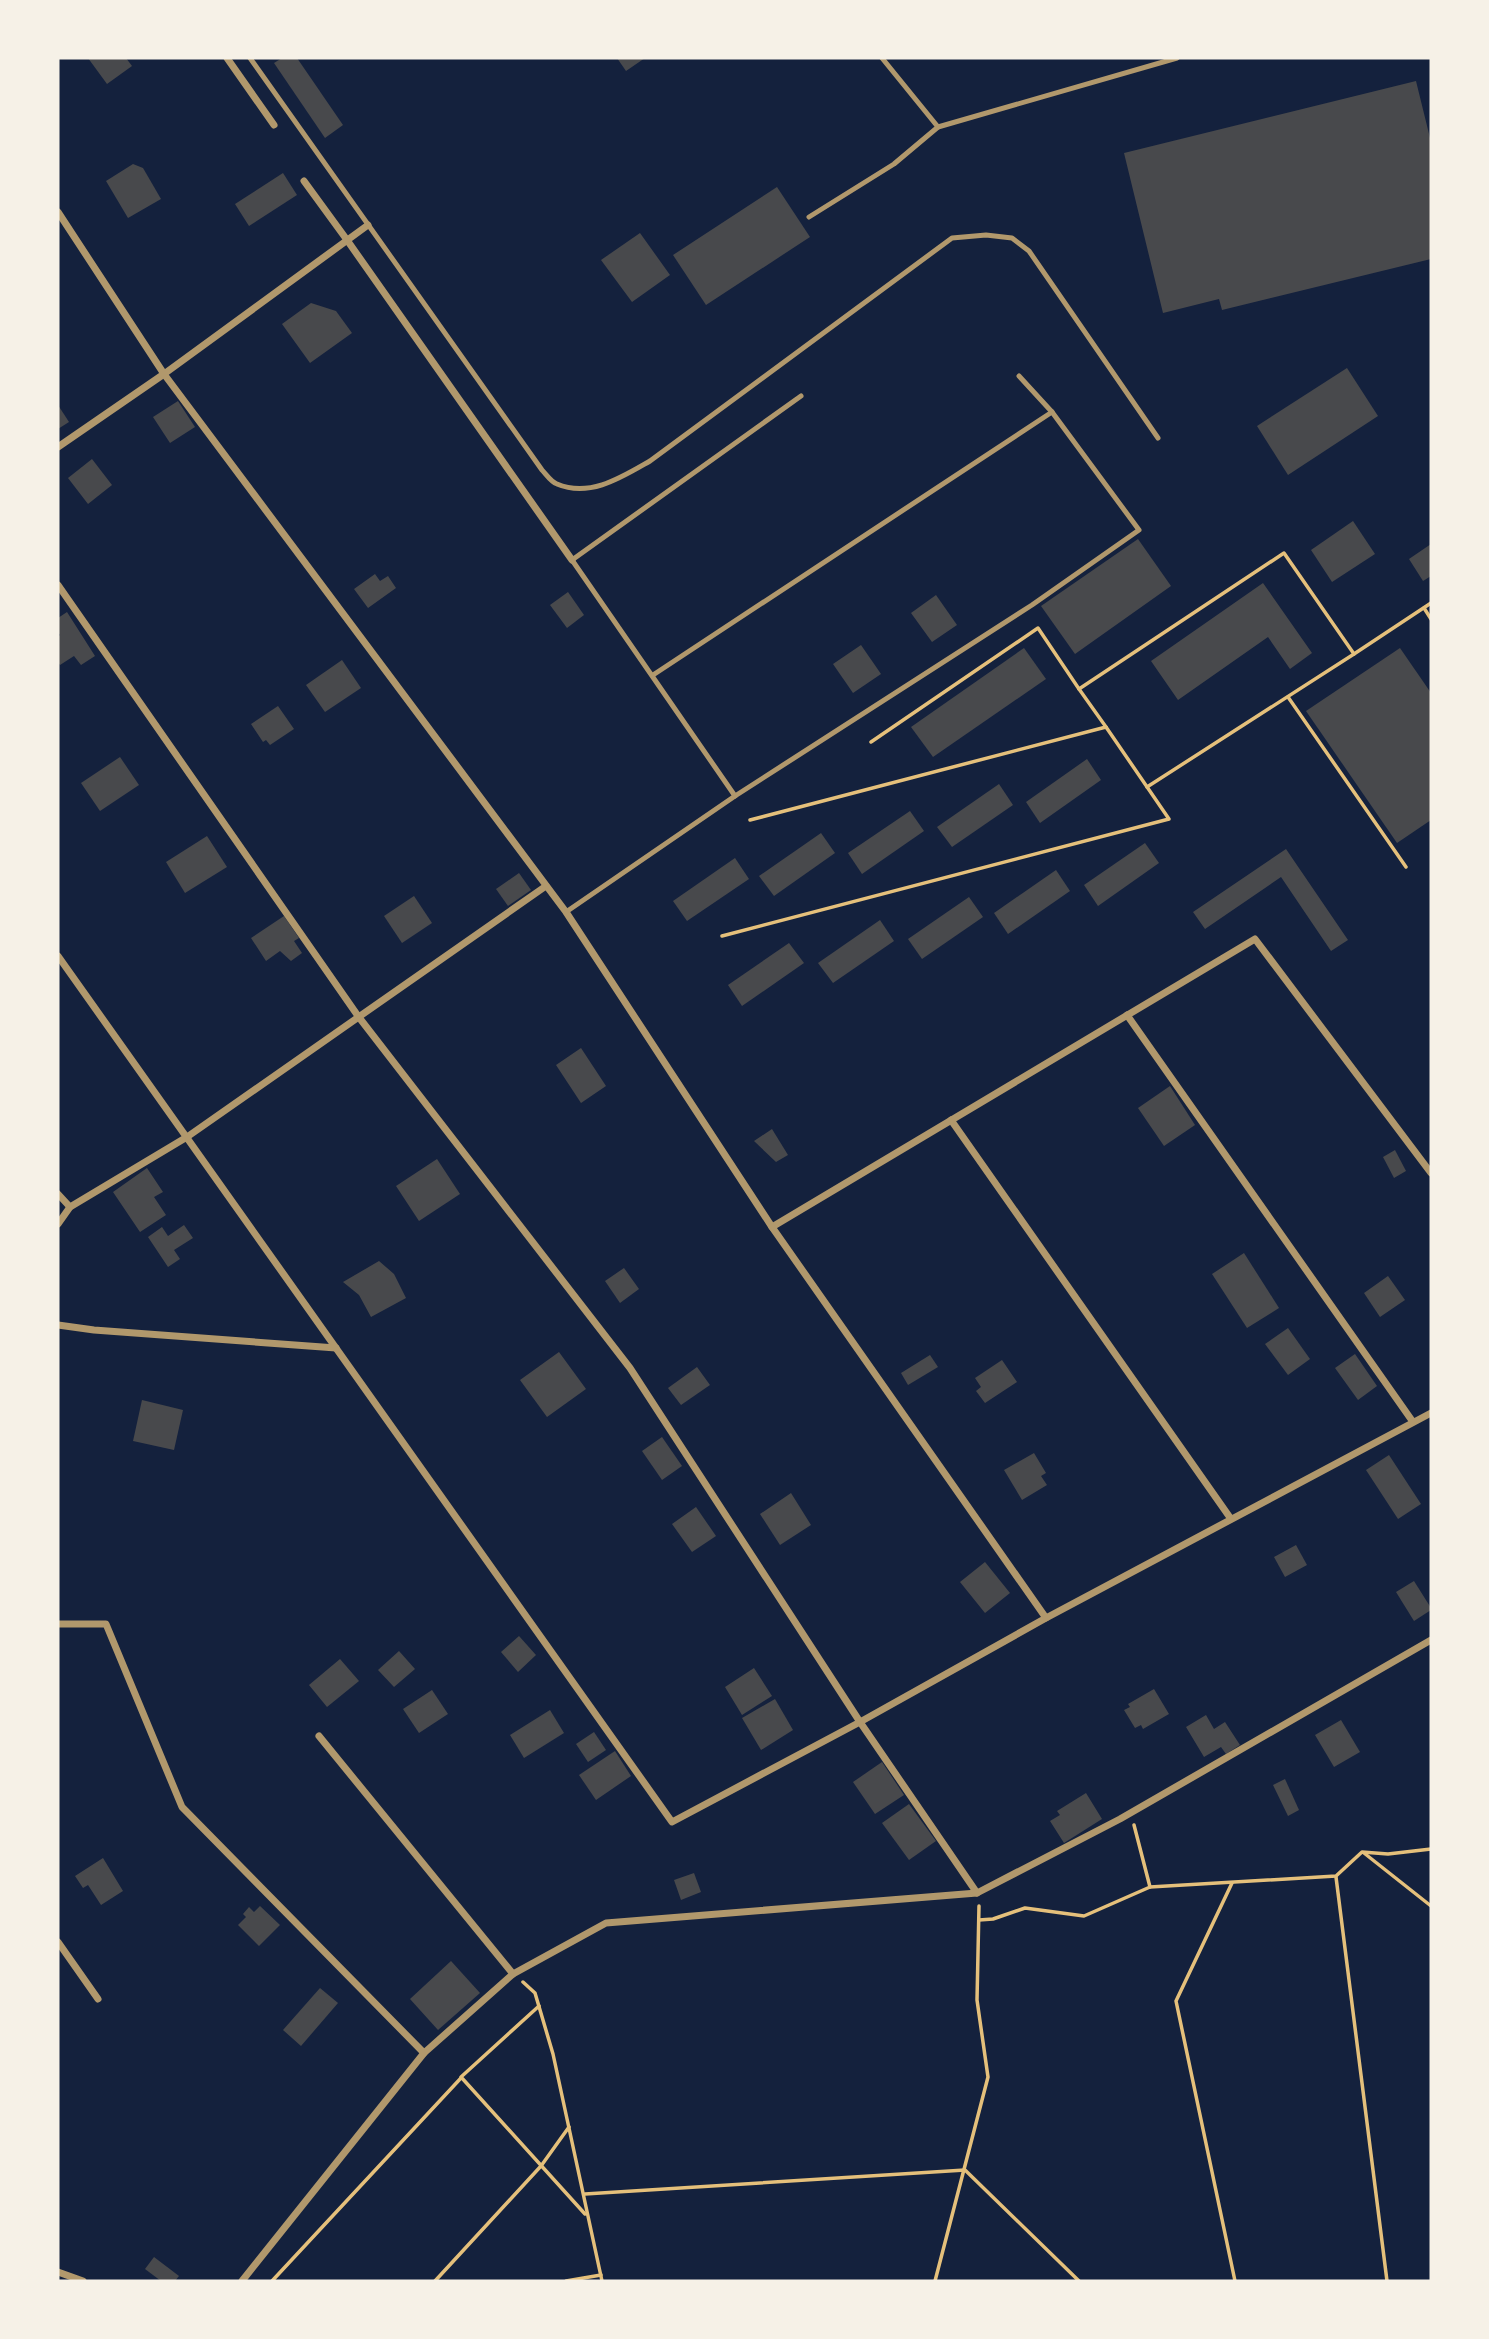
<svg xmlns="http://www.w3.org/2000/svg" width="1489" height="2339" font-family="Lato,sans-serif">
<style>
.building{fill:#48494c}
.lines{fill:none;stroke-linecap:round;stroke-linejoin:round}
.path{stroke:#e5c07b;stroke-width:3.5}
.service{stroke:#b1986c;stroke-width:5}
.minor{stroke:#b1986c;stroke-width:7}
</style>
<rect width="100%" height="100%" fill="#14213d"/>
<g class="building">
<polygon points="88,58 126,58 132,66 107,84"/>
<polygon points="282,58 297,58 343,125 325,138 274,63"/>
<polygon points="617,58 645,58 626,71"/>
<polygon points="1416,81 1431,142 1431,259 1222,310 1219,299 1163,313 1124,153"/>
<polygon points="133,164 143,168 161,199 128,218 106,181"/>
<polygon points="283,173 297,195 249,226 235,204"/>
<polygon points="777,187 810,237 706,305 673,255"/>
<polygon points="640,233 670,275 632,302 601,260"/>
<polygon points="311,303 336,311 352,333 310,363 282,324"/>
<polygon points="1347,368 1378,416 1288,475 1257,426"/>
<polygon points="178,401 195,427 170,443 153,417"/>
<polygon points="58,405 69,422 58,429"/>
<polygon points="92,459 112,485 88,504 68,478"/>
<polygon points="1353,521 1375,554 1332,582 1311,550"/>
<polygon points="1138,539 1171,586 1075,654 1041,606"/>
<polygon points="1431,544 1431,576 1423,581 1409,559"/>
<polygon points="375,574 380,581 388,576 396,588 368,608 354,589"/>
<polygon points="1263,583 1312,653 1290,669 1268,637 1178,700 1151,661"/>
<polygon points="568,592 584,615 567,628 550,605"/>
<polygon points="936,595 957,625 932,642 911,613"/>
<polygon points="67,612 95,656 81,665 74,656 60,665 58,662 58,637 60,635 58,632 58,618"/>
<polygon points="861,645 881,674 853,693 833,664"/>
<polygon points="1024,648 1046,679 933,757 911,727"/>
<polygon points="1400,648 1431,693 1431,820 1397,843 1306,711"/>
<polygon points="342,660 361,688 325,712 306,685"/>
<polygon points="278,706 294,729 270,745 266,740 263,742 251,724"/>
<polygon points="120,757 139,785 100,811 81,783"/>
<polygon points="1087,759 1101,780 1040,823 1026,802"/>
<polygon points="999,784 1013,805 952,847 937,827"/>
<polygon points="910,811 924,831 862,874 848,853"/>
<polygon points="821,833 835,853 774,896 759,876"/>
<polygon points="207,836 227,867 185,893 166,862"/>
<polygon points="1145,843 1159,863 1098,906 1084,885"/>
<polygon points="1286,849 1348,940 1331,951 1281,877 1205,929 1193,912"/>
<polygon points="735,858 749,879 687,921 673,901"/>
<polygon points="1056,870 1070,891 1008,934 994,913"/>
<polygon points="519,873 531,890 508,906 496,889"/>
<polygon points="414,896 432,923 402,943 384,916"/>
<polygon points="969,897 983,917 922,959 908,939"/>
<polygon points="284,916 299,938 294,941 302,953 291,961 280,951 266,961 251,938"/>
<polygon points="880,920 894,941 833,983 818,963"/>
<polygon points="789,943 804,963 742,1006 728,985"/>
<polygon points="581,1048 606,1086 581,1103 556,1065"/>
<polygon points="1170,1086 1195,1125 1164,1146 1138,1108"/>
<polygon points="772,1129 788,1155 776,1162 754,1141"/>
<polygon points="1395,1150 1406,1171 1394,1178 1383,1157"/>
<polygon points="437,1159 460,1194 419,1221 396,1186"/>
<polygon points="147,1168 163,1192 154,1197 166,1215 140,1232 113,1192"/>
<polygon points="184,1225 193,1238 174,1250 180,1259 168,1267 148,1237 162,1227 168,1236"/>
<polygon points="1244,1253 1279,1308 1247,1328 1212,1274"/>
<polygon points="379,1261 394,1274 406,1298 371,1317 359,1295 343,1282"/>
<polygon points="624,1268 639,1289 620,1303 605,1281"/>
<polygon points="1388,1276 1405,1300 1380,1317 1364,1293"/>
<polygon points="1288,1328 1310,1359 1288,1375 1265,1344"/>
<polygon points="559,1352 586,1389 547,1417 520,1380"/>
<polygon points="1355,1354 1377,1386 1358,1400 1335,1368"/>
<polygon points="930,1355 938,1367 908,1385 901,1373"/>
<polygon points="1002,1360 1017,1382 985,1403 976,1391 981,1387 975,1378"/>
<polygon points="697,1367 710,1385 681,1405 668,1388"/>
<polygon points="142,1400 183,1410 174,1450 133,1441"/>
<polygon points="662,1437 682,1466 662,1480 642,1451"/>
<polygon points="1034,1453 1046,1473 1041,1476 1047,1485 1022,1500 1004,1470"/>
<polygon points="1389,1455 1421,1504 1398,1519 1366,1470"/>
<polygon points="791,1493 811,1525 780,1545 760,1514"/>
<polygon points="696,1507 716,1536 692,1552 672,1524"/>
<polygon points="1296,1545 1307,1565 1285,1577 1274,1557"/>
<polygon points="985,1562 1010,1593 985,1613 960,1582"/>
<polygon points="1414,1581 1431,1608 1431,1610 1414,1621 1396,1592"/>
<polygon points="519,1636 536,1655 518,1672 501,1652"/>
<polygon points="399,1651 415,1669 394,1687 378,1670"/>
<polygon points="340,1659 359,1681 327,1707 309,1685"/>
<polygon points="754,1668 772,1696 742,1715 725,1687"/>
<polygon points="1154,1689 1169,1714 1143,1729 1141,1725 1135,1728 1124,1710 1130,1707 1128,1704"/>
<polygon points="432,1690 448,1714 419,1733 403,1709"/>
<polygon points="775,1699 793,1730 761,1750 742,1718"/>
<polygon points="550,1710 564,1733 524,1758 510,1735"/>
<polygon points="1206,1715 1214,1729 1225,1722 1240,1745 1226,1754 1221,1747 1204,1757 1186,1727"/>
<polygon points="1341,1720 1360,1752 1334,1767 1315,1735"/>
<polygon points="594,1732 606,1750 588,1762 576,1744"/>
<polygon points="615,1751 631,1776 596,1800 579,1775"/>
<polygon points="882,1762 904,1795 875,1814 853,1782"/>
<polygon points="1285,1779 1299,1810 1288,1816 1273,1785"/>
<polygon points="1086,1793 1102,1819 1064,1843 1050,1821 1060,1815 1057,1811"/>
<polygon points="909,1804 936,1841 909,1860 882,1823"/>
<polygon points="103,1858 123,1891 101,1905 88,1885 83,1888 75,1876"/>
<polygon points="694,1873 701,1892 681,1900 674,1880"/>
<polygon points="260,1906 280,1925 259,1946 238,1925 246,1917 243,1914 249,1907 254,1912"/>
<polygon points="451,1961 480,1993 438,2030 410,1999"/>
<polygon points="320,1988 338,2003 301,2046 283,2030"/>
<polygon points="154,2257 179,2276 175,2281 161,2281 145,2269"/>
</g>
<g class="lines">
<g class="path">
<polyline points="1424,608 1431,619"/>
<polyline points="1354,654 1431,603"/>
<polyline points="1288,697 1406,867"/>
<polyline points="1106,727 1079,689 1284,553 1354,654 1147,787"/>
<polyline points="871,742 1038,628 1079,689"/>
<polyline points="722,936 1169,819 1106,727 750,820"/>
<polyline points="1134,1825 1150,1887"/>
<polyline points="1364,1853 1431,1906"/>
<polyline points="1336,1877 1387,2281"/>
<polyline points="1232,1883 1176,2001 1235,2281"/>
<polyline points="979,1920 993,1919 1025,1908 1084,1916 1150,1887 1336,1876 1362,1852 1388,1854 1431,1849"/>
<polyline points="523,1982 535,1993 553,2054 602,2281"/>
<polyline points="539,2006 461,2077 585,2214"/>
<polyline points="585,2194 965,2170 1079,2281"/>
<polyline points="272,2281 461,2078"/>
<polyline points="435,2281 541,2166 569,2127"/>
<polyline points="566,2281 601,2275"/>
<polyline points="935,2281 988,2077 977,2000 979,1906"/>
</g>
<g class="service">
<path d="M250,58L542,470C546,474 551,482 557,484C590,498 622,477 650,461L952,238L986,235L1012,238L1029,251L1158,438"/>
<polyline points="882,58 938,127 1177,58"/>
<polyline points="809,217 894,164 938,127"/>
<polyline points="653,675 1052,412"/>
<polyline points="735,796 572,560 801,396"/>
<polyline points="566,912 735,796 1032,605 1139,530 1052,412 1019,376"/>
</g>
<g class="minor">
<polyline points="227,58 274,125"/>
<polyline points="304,181 347,240 572,560"/>
<polyline points="58,212 164,374 566,912 772,1227 1046,1618"/>
<polyline points="58,447 164,374 368,225"/>
<polyline points="58,585 358,1016 630,1368 860,1722 977,1893"/>
<polyline points="58,956 672,1822 860,1722 1046,1618 1431,1413"/>
<polyline points="1127,1015 1413,1422"/>
<polyline points="951,1120 1231,1519"/>
<polyline points="58,1194 70,1207"/>
<polyline points="58,1224 70,1207 187,1137 546,886"/>
<polyline points="772,1227 1255,939 1431,1173"/>
<polyline points="58,1325 94,1330 336,1348"/>
<polyline points="58,1624 106,1624 182,1807 424,2053"/>
<polyline points="319,1736 513,1974"/>
<polyline points="58,1942 98,1999"/>
<polyline points="58,2272 83,2281"/>
<polyline points="242,2281 424,2053 513,1974 606,1923 977,1893 1120,1819 1431,1640"/>
</g>
</g>
<rect width="1489" height="2339" fill="none" stroke="#f6f1e7" stroke-width="119"/>
</svg>
